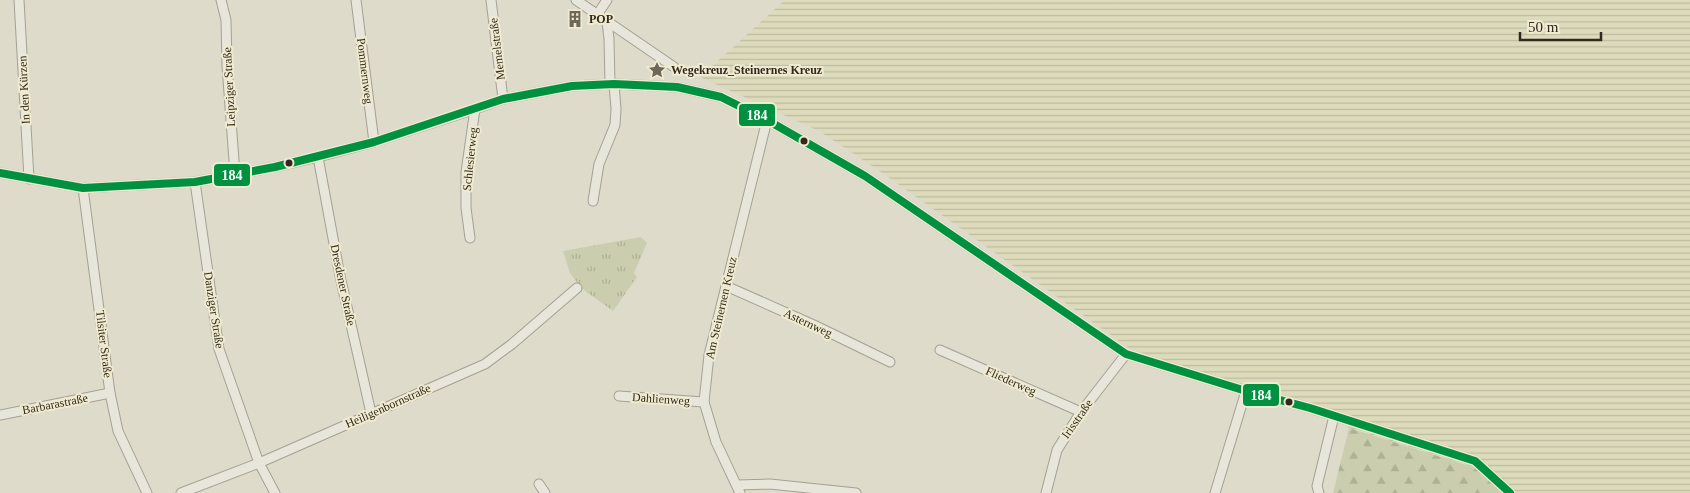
<svg xmlns="http://www.w3.org/2000/svg" width="1690" height="493" font-family="Georgia,serif">
<style>
.farmland{fill:url(#farmland-rules)}
.forest{fill:url(#forest-firs)}
.park{fill:url(#park-tufts)}
.lines{fill:none;stroke-linecap:round;stroke-linejoin:round}
.minor-casing{stroke:#a4a094;stroke-width:11}
.minor{stroke:#e8e5db;stroke-width:9}
.bus-1-casing{stroke:#f0ebd0;stroke-width:11}
.bus-1{stroke:#009140;stroke-width:8}
.bus-dot{fill:#31291d;stroke:#f0ebd0;stroke-width:2}
.labels{text-anchor:middle;stroke-width:4;stroke-linejoin:round;paint-order:stroke}
.poi-label{font-size:12px;font-weight:bold;fill:#31291d;stroke:#f0ebd0;text-anchor:start}
.street-label{font-size:12px;fill:#31291d;stroke:#f0ebd0}
.line-badge{stroke:#f0ebd0;stroke-width:2}
.badge-label{font-size:14px;text-anchor:middle;font-weight:bold;fill:#fff}
</style>
<defs>
<pattern id="farmland-rules" width="6" height="5" patternUnits="userSpaceOnUse" patternTransform="scale(1.25)"><rect width="6" height="5" fill="#dddbbc"/><path d="M0 2.5h6" fill="none" stroke="#bebca1"/></pattern>
<pattern id="forest-firs" width="22" height="20" patternUnits="userSpaceOnUse" patternTransform="scale(1.25)"><rect width="22" height="20" fill="#caceae"/><path d="M5 1l3.5 6h-7zM16 11l3.5 6h-7z" fill="#aeb195"/></pattern>
<pattern id="park-tufts" width="24" height="20" patternUnits="userSpaceOnUse" patternTransform="scale(1.25)"><rect width="24" height="20" fill="#caceae"/><path d="M3 7l-1-3M5 7V3M7 7l1-3M15 17l-1-3M17 17v-4M19 17l1-3" fill="none" stroke="#aeb195"/></pattern>
</defs>
<rect width="100%" height="100%" fill="#dfdbca"/>
<polygon class="farmland" points="785,0 1690,0 1690,493 1504,493 1476,468 1349,428 1129,348 881,172 819,131 700,77"/>
<polygon class="forest" points="1349,428 1476,468 1504,493 1333,493"/>
<polygon class="park" points="641,237 647,243 634,273 637,277 613,311 581,288 570,273 563,251"/>
<g class="lines">
<g class="minor-casing">
<g id="minor">
<polyline points="19,0 29,179"/>
<polyline points="221,0 226,20 227,66 235,174"/>
<polyline points="356,0 374,142"/>
<polyline points="491,0 503,99"/>
<polyline points="576,0 674,67"/>
<polyline points="597,15 607,0"/>
<polyline points="607,22 609,39 610,84"/>
<polyline points="318,157 340,276 371,413"/>
<polyline points="0,173 83,188 195,182 275,167 318,157 374,142 475,109 503,99 572,86 614,84 677,87 721,97 767,120 865,176 1126,354 1246,391 1310,408 1475,461 1510,493"/>
<polyline points="195,182 219,349 259,463 275,493"/>
<polyline points="83,188 110,393 118,431 147,493"/>
<polyline points="593,201 599,164 615,125 616,109 614,84"/>
<polyline points="470,238 466,208 466,172 475,109"/>
<polyline points="726,286 814,325 890,362"/>
<polyline points="940,350 1081,412"/>
<polyline points="619,396 704,402"/>
<polyline points="0,415 110,393"/>
<polyline points="539,484 545,493"/>
<polyline points="737,485 770,484 856,493"/>
<polyline points="181,493 259,463 485,364 512,344 577,288"/>
<polyline points="740,493 716,442 704,402 709,355 767,120"/>
<polyline points="1046,493 1057,450 1081,412 1126,354"/>
<polyline points="1215,493 1246,391"/>
<polyline points="1319,493 1317,486 1334,416"/>
</g>
</g>
<use href="#minor" class="minor"/>
<g class="bus-1-casing">
<polyline id="bus-1" points="0,173 83,188 195,182 275,167 374,142 503,99 572,86 614,84 677,87 721,97 767,120 865,176 1126,354 1246,391 1310,408 1475,461 1510,493"/>
</g>
<use href="#bus-1" class="bus-1"/>
</g>
<defs>
<g id="building-bare" transform="scale(1.35)"><path d="M-4-6H4V6H1V3H-1V6H-4ZM-2.5-4.3h1.7v1.8h-1.7ZM.8-4.3h1.7v1.8H.8ZM-2.5-1h1.7V.8h-1.7ZM.8-1h1.7V.8H.8Z" fill="#6e675a" stroke="#f0ebd0" stroke-width="2.5" paint-order="stroke"/></g>
<g id="sight-bare" transform="scale(1.35)"><path d="M0-6L1.8-2.2L6-1.7L2.9 1.2L3.7 5.4L0 3.3L-3.7 5.4L-2.9 1.2L-6-1.7L-1.8-2.2Z" fill="#6e675a" stroke="#f0ebd0" stroke-width="2.5" paint-order="stroke"/></g>
</defs>
<g fill-rule="evenodd">
<use href="#building-bare" x="575" y="19"/>
<use href="#sight-bare" x="657" y="70"/>
</g>
<g class="bus-dot">
<circle cx="804" cy="141" r="4.5"/>
<circle cx="289" cy="163" r="4.5"/>
<circle cx="1289" cy="402" r="4.5"/>
</g>
<g class="labels">
<g class="poi-label">
<text x="589" y="23">POP</text>
<text x="671" y="74">Wegekreuz_Steinernes Kreuz</text>
</g>
<g class="street-label">
<text transform="translate(497 49) rotate(-97)" y="4">Memelstraße</text>
<text transform="translate(365 71) rotate(83)" y="4">Pommernweg</text>
<text transform="translate(229 87) rotate(-93)" y="4">Leipziger Straße</text>
<text transform="translate(24 90) rotate(-93)" y="4">In den Kürzen</text>
<text transform="translate(470 159) rotate(-84)" y="4">Schlesierweg</text>
<text transform="translate(343 285) rotate(78)" y="4">Dresdener Straße</text>
<text transform="translate(721 308) rotate(-77)" y="4">Am Steinernen Kreuz</text>
<text transform="translate(214 310) rotate(81)" y="4">Danziger Straße</text>
<text transform="translate(808 323) rotate(25)" y="4">Asternweg</text>
<text transform="translate(104 344) rotate(83)" y="4">Tilsiter Straße</text>
<text transform="translate(1011 381) rotate(24)" y="4">Fliederweg</text>
<text transform="translate(661 399) rotate(4)" y="4">Dahlienweg</text>
<text transform="translate(55 404) rotate(-11)" y="4">Barbarastraße</text>
<text transform="translate(388 406) rotate(-24)" y="4">Heiligenbornstraße</text>
<text transform="translate(1077 419) rotate(-55)" y="4">Irisstraße</text>
</g>
</g>
<g class="line-badge">
<rect x="738" y="103" width="38" height="24" rx="5" fill="#009140"/>
<rect x="213" y="163" width="38" height="24" rx="5" fill="#009140"/>
<rect x="1242" y="383" width="38" height="24" rx="5" fill="#009140"/>
</g>
<g class="badge-label">
<text x="757" y="120">184</text>
<text x="232" y="180">184</text>
<text x="1261" y="400">184</text>
</g>
<path d="M1520 32v8h81v-8" fill="none" stroke="#31291d" stroke-width="2.5"/>
<text x="1528" y="32" font-size="15" fill="#31291d" stroke="#f0ebd0" stroke-width="4" paint-order="stroke">50 m</text>
</svg>
